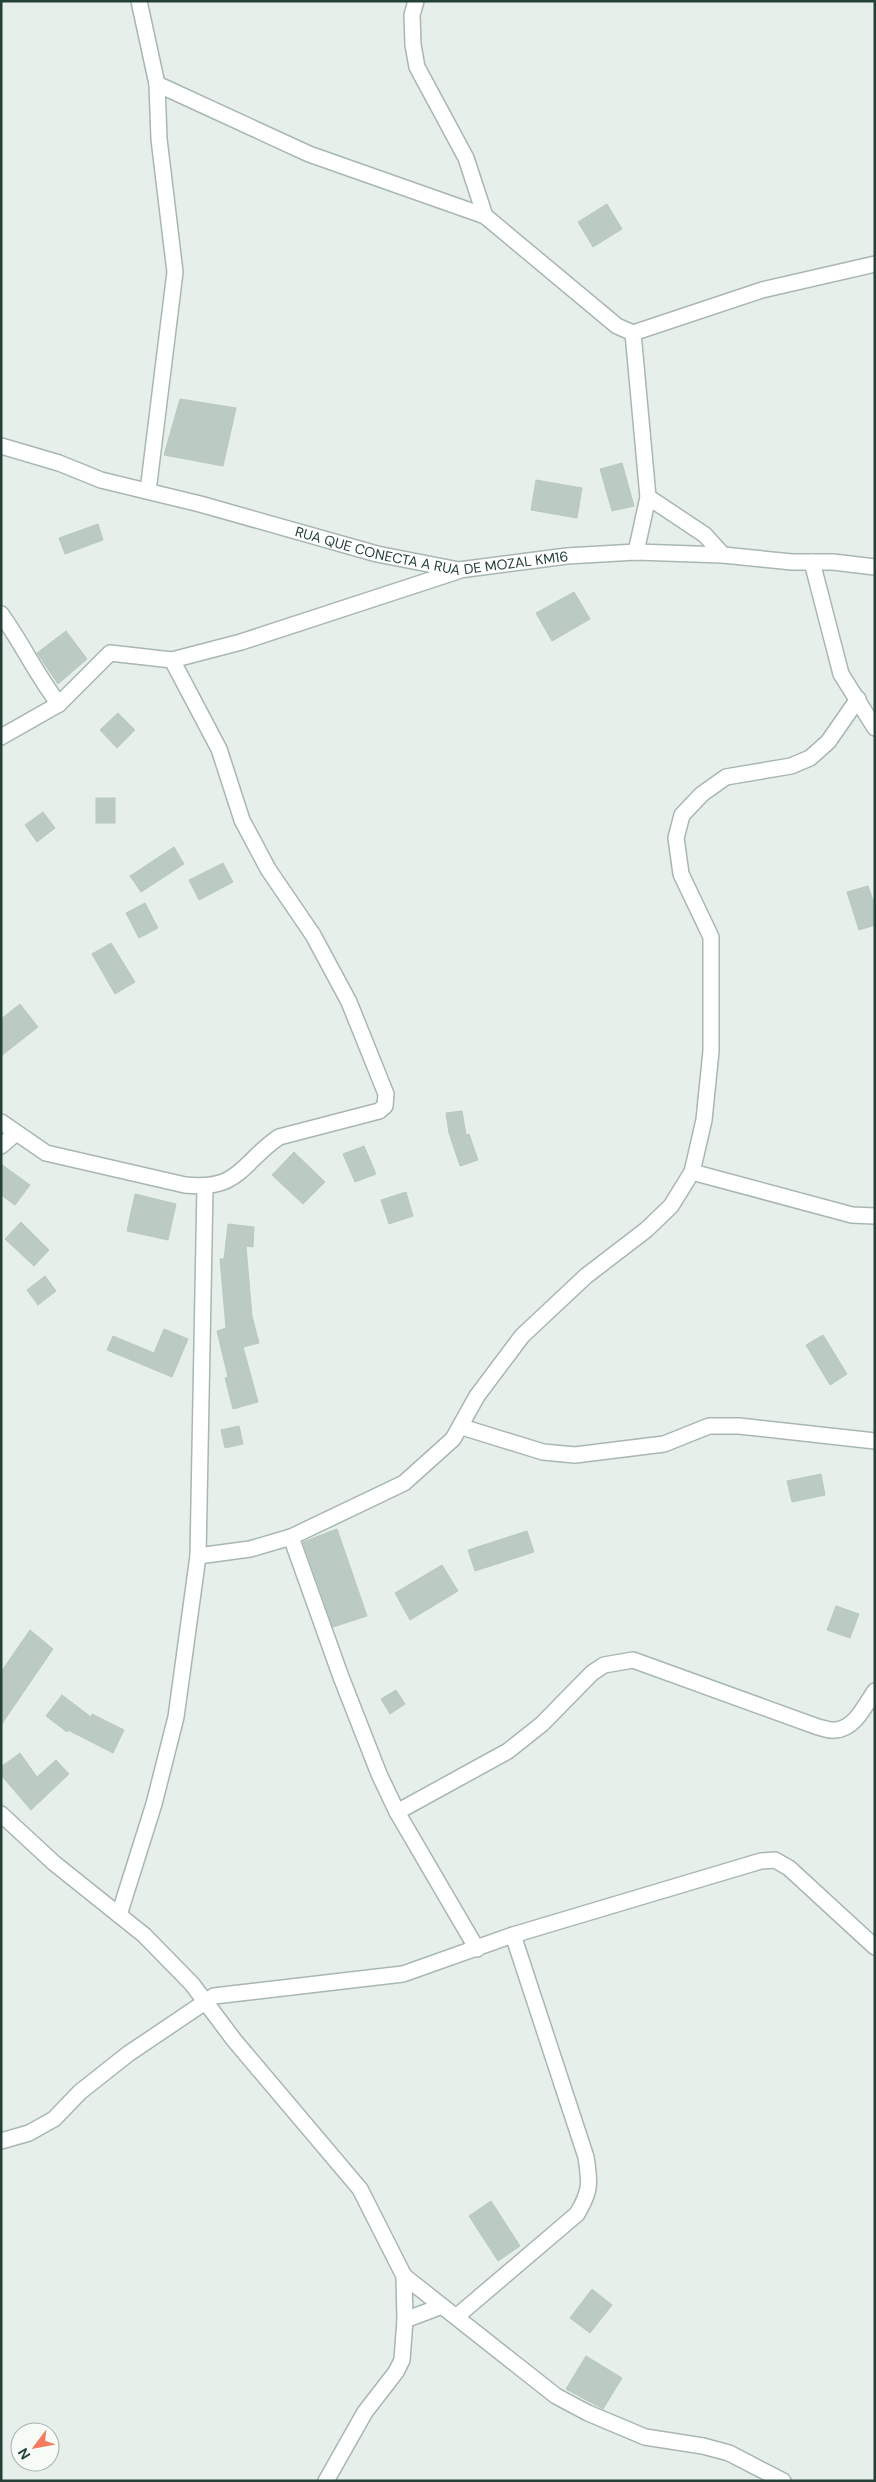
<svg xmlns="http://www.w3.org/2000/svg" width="876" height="2482" font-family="'DM Sans',sans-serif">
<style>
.building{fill:#bbcac3;stroke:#b8c9c1}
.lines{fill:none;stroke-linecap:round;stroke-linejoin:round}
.minor-casing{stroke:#a8b7b1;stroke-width:18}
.minor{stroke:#fff;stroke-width:15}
.labels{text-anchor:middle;stroke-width:4.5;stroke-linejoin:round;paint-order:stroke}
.street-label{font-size:14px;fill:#244138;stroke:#f7fbf8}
</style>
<rect width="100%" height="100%" fill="#e6efea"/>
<g class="building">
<polygon points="607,204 622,229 593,247 578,222"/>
<polygon points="180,399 236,408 223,466 164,455"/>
<polygon points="622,463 634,506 612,511 600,469"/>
<polygon points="536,480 582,488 577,518 531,510"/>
<polygon points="98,524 103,540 65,554 59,538"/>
<polygon points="574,592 590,619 552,641 536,613"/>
<polygon points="66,631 87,659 58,684 37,653"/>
<polygon points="118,713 135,730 117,748 100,730"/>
<rect x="96" y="798" width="19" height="25"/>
<polygon points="43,812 55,828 37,842 25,825"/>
<polygon points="174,847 184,864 141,892 130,876"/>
<polygon points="223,863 233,882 199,900 189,880"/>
<polygon points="868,886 875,906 875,925 859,930 847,892"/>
<polygon points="145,903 158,928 139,938 126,913"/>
<polygon points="111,943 135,982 115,994 92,954"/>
<polygon points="20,1004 38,1027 1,1056 1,1019"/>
<polygon points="462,1111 466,1135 469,1134 478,1160 460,1166 449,1133 446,1113"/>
<polygon points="364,1146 376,1174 355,1182 343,1154"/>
<polygon points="294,1152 325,1182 303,1204 272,1175"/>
<polygon points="1,1164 30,1185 15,1205 1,1195"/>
<polygon points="406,1192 413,1216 389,1224 381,1200"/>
<polygon points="135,1194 176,1204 168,1240 127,1231"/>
<polygon points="21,1222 49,1250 34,1266 5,1239"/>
<polygon points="228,1224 254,1227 253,1247 246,1246 252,1316 259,1343 243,1347 258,1402 233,1409 225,1378 228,1377 217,1331 226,1328 220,1259 224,1259"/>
<polygon points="45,1276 56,1291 38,1305 27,1290"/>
<polygon points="164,1329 188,1339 172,1377 107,1350 113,1336 154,1353"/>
<polygon points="823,1335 847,1374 830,1385 806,1345"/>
<polygon points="239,1426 243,1444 225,1448 221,1430"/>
<polygon points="821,1474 825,1495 792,1502 787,1481"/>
<polygon points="337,1529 367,1616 333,1627 303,1542"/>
<polygon points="527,1531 534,1552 475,1571 468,1550"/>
<polygon points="442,1565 458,1591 410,1620 395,1593"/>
<polygon points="836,1606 859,1614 850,1638 827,1630"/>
<polygon points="30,1630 53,1649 1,1725 1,1672"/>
<polygon points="396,1690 405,1704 390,1714 381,1699"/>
<polygon points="62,1695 91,1717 92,1714 124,1730 113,1753 68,1730 67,1732 46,1716"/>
<polygon points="20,1753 37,1777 56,1760 69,1774 31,1810 1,1775 1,1767"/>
<polygon points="491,2201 520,2246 498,2261 469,2216"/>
<polygon points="592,2289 612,2305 590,2333 570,2318"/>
<polygon points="586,2356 622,2378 603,2409 566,2389"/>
</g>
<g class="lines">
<g class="minor-casing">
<g id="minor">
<polyline points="139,1 157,84 159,139 175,272 148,491"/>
<polyline points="416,1 412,15 413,45 417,67 466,158 485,216 617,326 633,333"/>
<polyline points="157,84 309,154 485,216"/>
<path id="s1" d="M1,446L59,463L101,480L200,504L377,554L459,570L567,556L636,552L723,555L792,562H833L875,567"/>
<polyline points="648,497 705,535 723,555"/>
<polyline points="636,552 648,497 633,333 762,290 875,264"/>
<polyline points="812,562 841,674 875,728"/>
<path d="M1,614C22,643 37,676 59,704"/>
<polyline points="1,737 59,704 110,653 172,660 241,642 458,571"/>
<path d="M1,1122L46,1153L185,1185C240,1191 241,1163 279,1137L379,1111L385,1106L386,1094L349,1002L313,935L268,869L242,820L219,749L172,660"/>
<polyline points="1,1146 15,1134"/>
<polyline points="692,1172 852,1215 875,1216"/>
<polyline points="462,1427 543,1452 575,1455 664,1444 709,1426 739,1426 875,1441"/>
<polyline points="291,1537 341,1677 379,1774 397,1812 477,1949"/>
<polyline points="198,1556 250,1549 291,1537 404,1483 453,1439 477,1396 522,1336 586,1276 646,1230 671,1206 692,1172 704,1120 711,1051 711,937 681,874 676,838 682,815 702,794 726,777 791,766 810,758 828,742 858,699"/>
<path d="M397,1812L508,1751L542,1724L592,1673L604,1665L633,1660L818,1727C823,1728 830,1731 835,1730C855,1729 865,1705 875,1691"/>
<polyline points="1,1814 54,1863 144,1935 192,1984 234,2040 360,2189 404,2276 556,2396 588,2413 645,2437 703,2446 729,2453 783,2481"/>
<polyline points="119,1915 154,1804 176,1717 198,1556 205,1187"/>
<polyline points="1,2141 29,2133 54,2119 80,2092 128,2054 214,1996 403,1974 513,1935 761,1861 775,1860 789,1868 875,1947"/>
<path d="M456,2317L577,2214C591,2191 590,2183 586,2157L513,1935"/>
<polyline points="405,2320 442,2306"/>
<polyline points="326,2481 365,2412 396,2372 402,2360 405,2320 404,2276"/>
</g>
</g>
<use href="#minor" class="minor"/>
</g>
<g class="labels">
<g class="street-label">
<text dy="5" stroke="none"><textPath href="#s1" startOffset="446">RUA QUE CONECTA A RUA DE MOZAL KM16</textPath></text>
</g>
</g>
<rect width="876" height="2482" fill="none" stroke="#244138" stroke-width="5"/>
<g transform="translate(35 2447) rotate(238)"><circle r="24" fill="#f7fbf8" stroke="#a3b1ab"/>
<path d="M0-4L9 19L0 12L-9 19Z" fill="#f37c5f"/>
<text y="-8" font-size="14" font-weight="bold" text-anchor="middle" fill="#244138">N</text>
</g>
</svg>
